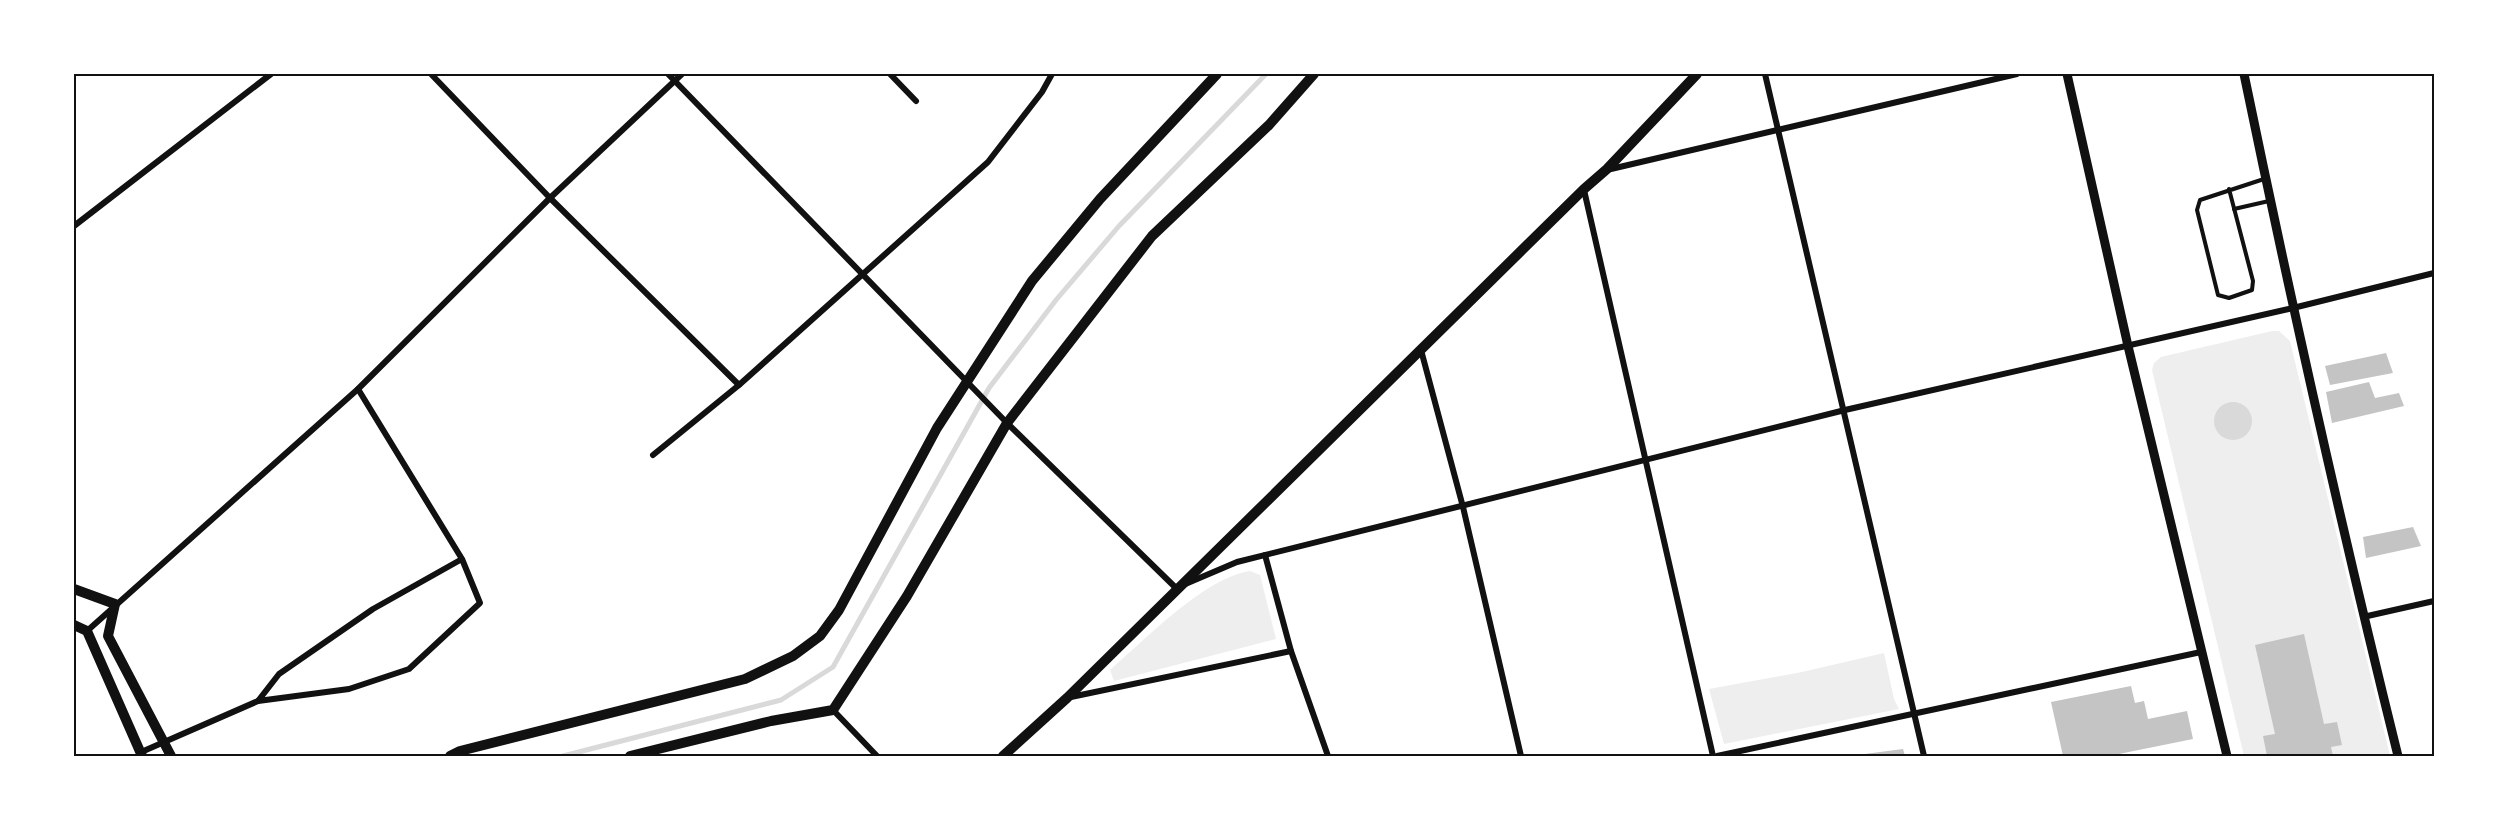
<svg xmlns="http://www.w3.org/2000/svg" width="2508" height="830" font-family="Spectral,serif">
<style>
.green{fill:#eee}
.water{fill:#d9d9d9}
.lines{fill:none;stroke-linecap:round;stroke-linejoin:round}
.stream{stroke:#d9d9d9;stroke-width:5}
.building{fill:#c4c4c4}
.service{stroke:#111;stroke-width:4}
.minor{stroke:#111;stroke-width:6}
.tertiary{stroke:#111;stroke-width:9}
.secondary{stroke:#111;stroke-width:10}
.neatline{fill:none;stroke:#111;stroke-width:2}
</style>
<rect width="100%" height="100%" fill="#fff"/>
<g class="green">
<polygon points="2272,331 2279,331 2290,341 2390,756 2244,756 2152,370 2154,363 2161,357"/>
<path d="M1250,571L1260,575L1276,639L1114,681L1110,670C1146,639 1204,578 1250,571Z"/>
<polygon points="1884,653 1894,699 1899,709 1724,744 1709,689 1802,672"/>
</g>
<circle class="water" cx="2233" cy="421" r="19"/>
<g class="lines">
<polyline class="stream" points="563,756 781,700 833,667 989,388 1056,300 1119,226 1266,74"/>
</g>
<g class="building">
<polygon points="2386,353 2393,373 2330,385 2325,366"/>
<polygon points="2369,382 2375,398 2399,393 2404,406 2332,423 2326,392"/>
<polygon points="2413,527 2421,546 2366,558 2363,537"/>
<polygon points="2304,634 2324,724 2337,722 2342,745 2331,747 2333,756 2267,756 2263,736 2275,734 2255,645"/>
<polygon points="2131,686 2135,703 2144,701 2148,719 2187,711 2193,739 2109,756 2063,756 2051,702"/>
<polygon points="1903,749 1905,756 1857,756 1857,755"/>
</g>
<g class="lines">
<g class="service">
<polyline points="2229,189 2253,281 2252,290 2229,298 2218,295 2197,210 2200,200 2264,179"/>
<polyline points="2234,209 2269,201"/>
</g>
<g class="minor">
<polyline points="431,74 550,198 739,385"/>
<polyline points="668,74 1007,423 1176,588 1237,562 1845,410 2293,308 2434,273"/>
<polyline points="890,74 916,101"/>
<polyline points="1765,74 1924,756"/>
<polyline points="1611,169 2017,74"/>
<polyline points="1584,190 1713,756"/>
<polyline points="74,226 271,74"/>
<polyline points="1421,350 1463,507 1521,756"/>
<polyline points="358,389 462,559 480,603 409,669 349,689 258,701 279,674 373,609 462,559"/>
<polyline points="653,455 739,385 988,162 1042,92 1052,74"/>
<polyline points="1265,555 1291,651 1328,756"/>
<polyline points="2363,617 2434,601"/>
<polyline points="87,631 358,389 550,198 682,74"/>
<polyline points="1071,697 1291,651"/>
<polyline points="833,710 877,756"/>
<polyline points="139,753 258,701"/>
<polyline points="1717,756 2201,652"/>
</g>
<g class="tertiary">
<polyline points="2067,74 2128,346 2227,756"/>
<path d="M2244,74C2291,302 2342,530 2398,756"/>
</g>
<g class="secondary">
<polyline points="74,589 115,604 108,636 171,756"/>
<polyline points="74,625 87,631 142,756"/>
<polyline points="450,756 460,751 745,679 793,656 820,636 839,610 937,428 1032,281 1100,199 1217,74"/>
<polyline points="630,756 771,721 833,710 907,596 1007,423 1152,236 1269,125 1314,74"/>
<polyline points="1003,756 1067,698 1584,189 1607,169 1697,74"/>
</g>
</g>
<rect width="2508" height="830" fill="none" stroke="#ffffff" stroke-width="150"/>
<rect x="75" y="75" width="2358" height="680" class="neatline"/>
</svg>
